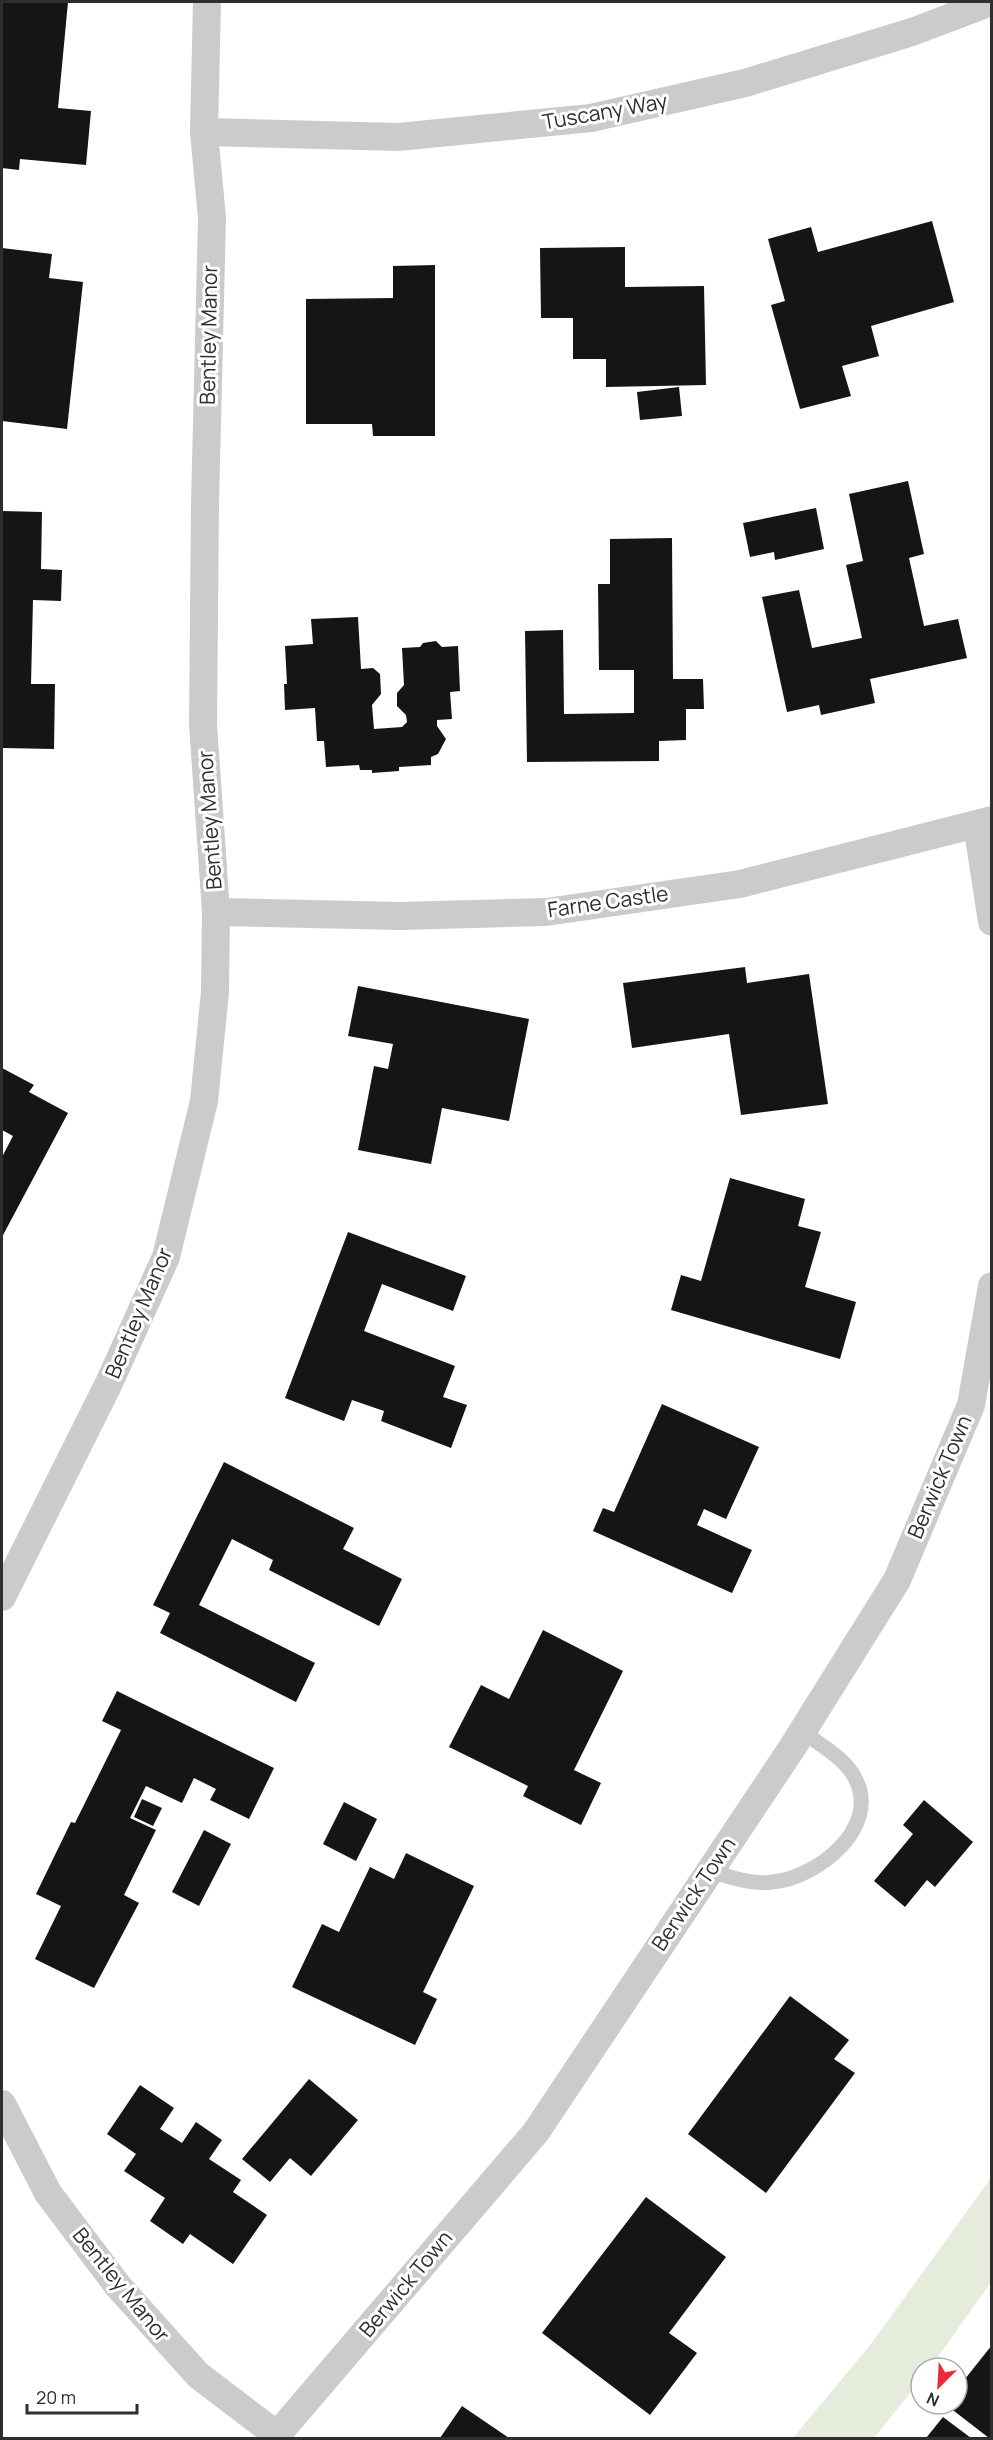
<svg xmlns="http://www.w3.org/2000/svg" width="993" height="2440" font-family="Manrope,sans-serif">
<style>
.green{fill:#e5ecdc}
.building{fill:#151515}
.lines{fill:none;stroke-linecap:round;stroke-linejoin:round}
.service{stroke:#cbcbcb;stroke-width:15}
.minor{stroke:#cbcbcb;stroke-width:28}
.labels{text-anchor:middle;stroke-width:6;stroke-linejoin:round;paint-order:stroke}
.street-label{font-size:21px;fill:#2e2e2e;stroke:#fff}
</style>
<rect width="100%" height="100%" fill="#fff"/>
<polygon class="green" points="991,2178 991,2282 930,2368 921,2368 921,2379 874,2438 793,2438 871,2344"/>
<g class="building">
<polygon points="2,2 68,2 58,108 91,111 86,165 20,159 19,170 2,168"/>
<polygon points="932,221 954,302 871,326 879,356 842,366 851,396 800,409 771,305 785,301 768,239 811,227 818,252"/>
<polygon points="625,247 625,287 704,286 706,385 606,387 606,359 573,359 573,318 541,318 540,248"/>
<polygon points="2,248 52,254 49,278 83,282 67,429 2,421"/>
<polygon points="435,265 435,436 373,436 372,424 306,424 306,299 393,298 393,266"/>
<polygon points="679,387 682,416 640,420 637,392"/>
<polygon points="908,481 924,554 909,558 924,626 958,619 967,658 870,679 875,703 821,715 819,705 787,712 762,597 799,590 812,648 862,638 846,565 863,561 849,494"/>
<polygon points="816,508 824,549 775,560 774,552 750,557 743,523"/>
<polygon points="2,511 42,512 41,569 62,570 61,601 33,600 31,684 55,684 54,749 2,748"/>
<polygon points="672,538 673,679 703,679 704,709 686,709 686,740 659,741 659,761 527,762 525,631 563,630 564,714 634,713 634,670 599,670 598,584 610,584 610,539"/>
<polygon points="358,617 361,669 373,668 380,674 381,694 372,705 374,729 402,727 407,722 406,715 397,706 397,693 404,685 402,648 420,647 423,643 436,641 442,647 458,646 460,691 450,692 452,719 437,720 437,726 446,739 438,754 431,757 431,765 399,767 399,771 372,773 372,770 360,770 359,765 326,767 324,741 317,741 315,708 285,710 284,684 287,684 285,646 313,644 311,619"/>
<polygon points="745,967 747,983 809,974 828,1104 741,1115 729,1034 632,1048 623,983"/>
<polygon points="358,986 529,1019 509,1121 442,1108 431,1164 358,1150 374,1066 388,1069 393,1044 348,1036"/>
<polygon points="2,1068 34,1085 29,1092 68,1113 2,1237 2,1157 13,1136 2,1130"/>
<polygon points="730,1178 805,1199 798,1226 821,1232 805,1287 856,1302 840,1359 671,1310 681,1275 701,1281"/>
<polygon points="348,1232 466,1276 453,1311 382,1284 364,1331 455,1366 443,1397 467,1405 451,1448 381,1421 384,1411 352,1400 344,1421 285,1398"/>
<polygon points="662,1404 759,1447 726,1519 704,1509 697,1525 752,1550 732,1593 593,1531 603,1508 614,1512"/>
<polygon points="224,1462 354,1528 343,1549 402,1579 379,1626 269,1570 273,1560 232,1539 199,1605 315,1663 296,1702 160,1633 170,1613 153,1605"/>
<polygon points="543,1630 623,1671 574,1770 601,1783 581,1825 523,1796 528,1786 449,1747 481,1685 509,1699"/>
<polygon points="117,1691 274,1768 249,1819 210,1800 216,1789 194,1778 182,1803 146,1786 130,1818 156,1830 124,1895 139,1903 94,1988 35,1959 61,1906 36,1894 71,1822 75,1823 121,1730 102,1721"/>
<polygon points="142,1799 162,1808 153,1826 134,1817"/>
<polygon points="924,1800 973,1842 935,1887 927,1880 905,1907 874,1881 913,1834 903,1825"/>
<polygon points="344,1802 377,1819 356,1861 323,1844"/>
<polygon points="204,1830 231,1844 199,1906 172,1892"/>
<polygon points="406,1853 474,1886 423,1992 437,1999 415,2045 292,1987 322,1924 339,1932 370,1867 394,1879"/>
<polygon points="790,1996 849,2040 834,2059 855,2073 766,2193 688,2134"/>
<polygon points="309,2079 358,2120 311,2176 290,2158 270,2182 242,2159"/>
<polygon points="140,2085 174,2108 160,2129 182,2143 196,2122 222,2140 209,2159 241,2180 233,2192 267,2215 233,2264 190,2234 183,2244 150,2221 165,2198 124,2171 136,2154 107,2134"/>
<polygon points="646,2197 726,2257 669,2333 697,2353 650,2415 542,2333"/>
<polygon points="992,2345 992,2438 989,2438 945,2404 957,2404 957,2389"/>
<polygon points="462,2406 509,2438 440,2438"/>
<polygon points="943,2417 971,2438 926,2438"/>
</g>
<g class="lines">
<path class="service" d="M710,1871C730,1877 752,1885 773,1882C816,1878 880,1829 856,1780C847,1759 820,1745 802,1731"/>
<g class="minor">
<polyline points="204,132 398,137 591,118 745,83 912,32 991,2"/>
<polyline points="977,824 992,922"/>
<polyline points="216,912 400,916 546,912 740,884 992,820"/>
<polyline points="2,1597 109,1383 166,1257 204,1101 215,992 216,912 203,724 205,504 212,218 204,132 207,2"/>
<polyline points="2,2104 48,2193 118,2286 198,2375 277,2435 536,2132 792,1748 897,1580 971,1405 992,1286"/>
</g>
</g>
<g class="labels">
<g class="street-label">
<text transform="translate(605 112) rotate(-10)" y="7">Tuscany Way</text>
<text transform="translate(209 335) rotate(-89)" y="7">Bentley Manor</text>
<text transform="translate(210 820) rotate(-94)" y="7">Bentley Manor</text>
<text transform="translate(608 902) rotate(-8)" y="7">Farne Castle</text>
<text transform="translate(139 1313) rotate(-67)" y="7">Bentley Manor</text>
<text transform="translate(940 1477) rotate(-67)" y="7">Berwick Town</text>
<text transform="translate(694 1894) rotate(-56)" y="7">Berwick Town</text>
<text transform="translate(406 2284) rotate(-50)" y="7">Berwick Town</text>
<text transform="translate(121 2285) rotate(51)" y="7">Bentley Manor</text>
</g>
</g>
<rect width="993" height="2440" fill="none" stroke="#2e2e2e" stroke-width="6"/>
<g transform="translate(939 2386) rotate(204)"><circle r="28" fill="#ffffff" stroke="#ababab" stroke-width="1.5"/>
<path d="M0-4.5L10 22L0 15L-10 22Z" fill="#eb2b3a"/>
<text y="-9" font-size="16" font-weight="bold" text-anchor="middle" fill="#2e2e2e">N</text>
</g>
<path d="M27 2404v9h110v-9" fill="none" stroke="#2e2e2e" stroke-width="3"/>
<text x="36" y="2404" font-size="18" fill="#2e2e2e" stroke="#ffffff" stroke-width="4.5" paint-order="stroke">20 m</text>
</svg>
